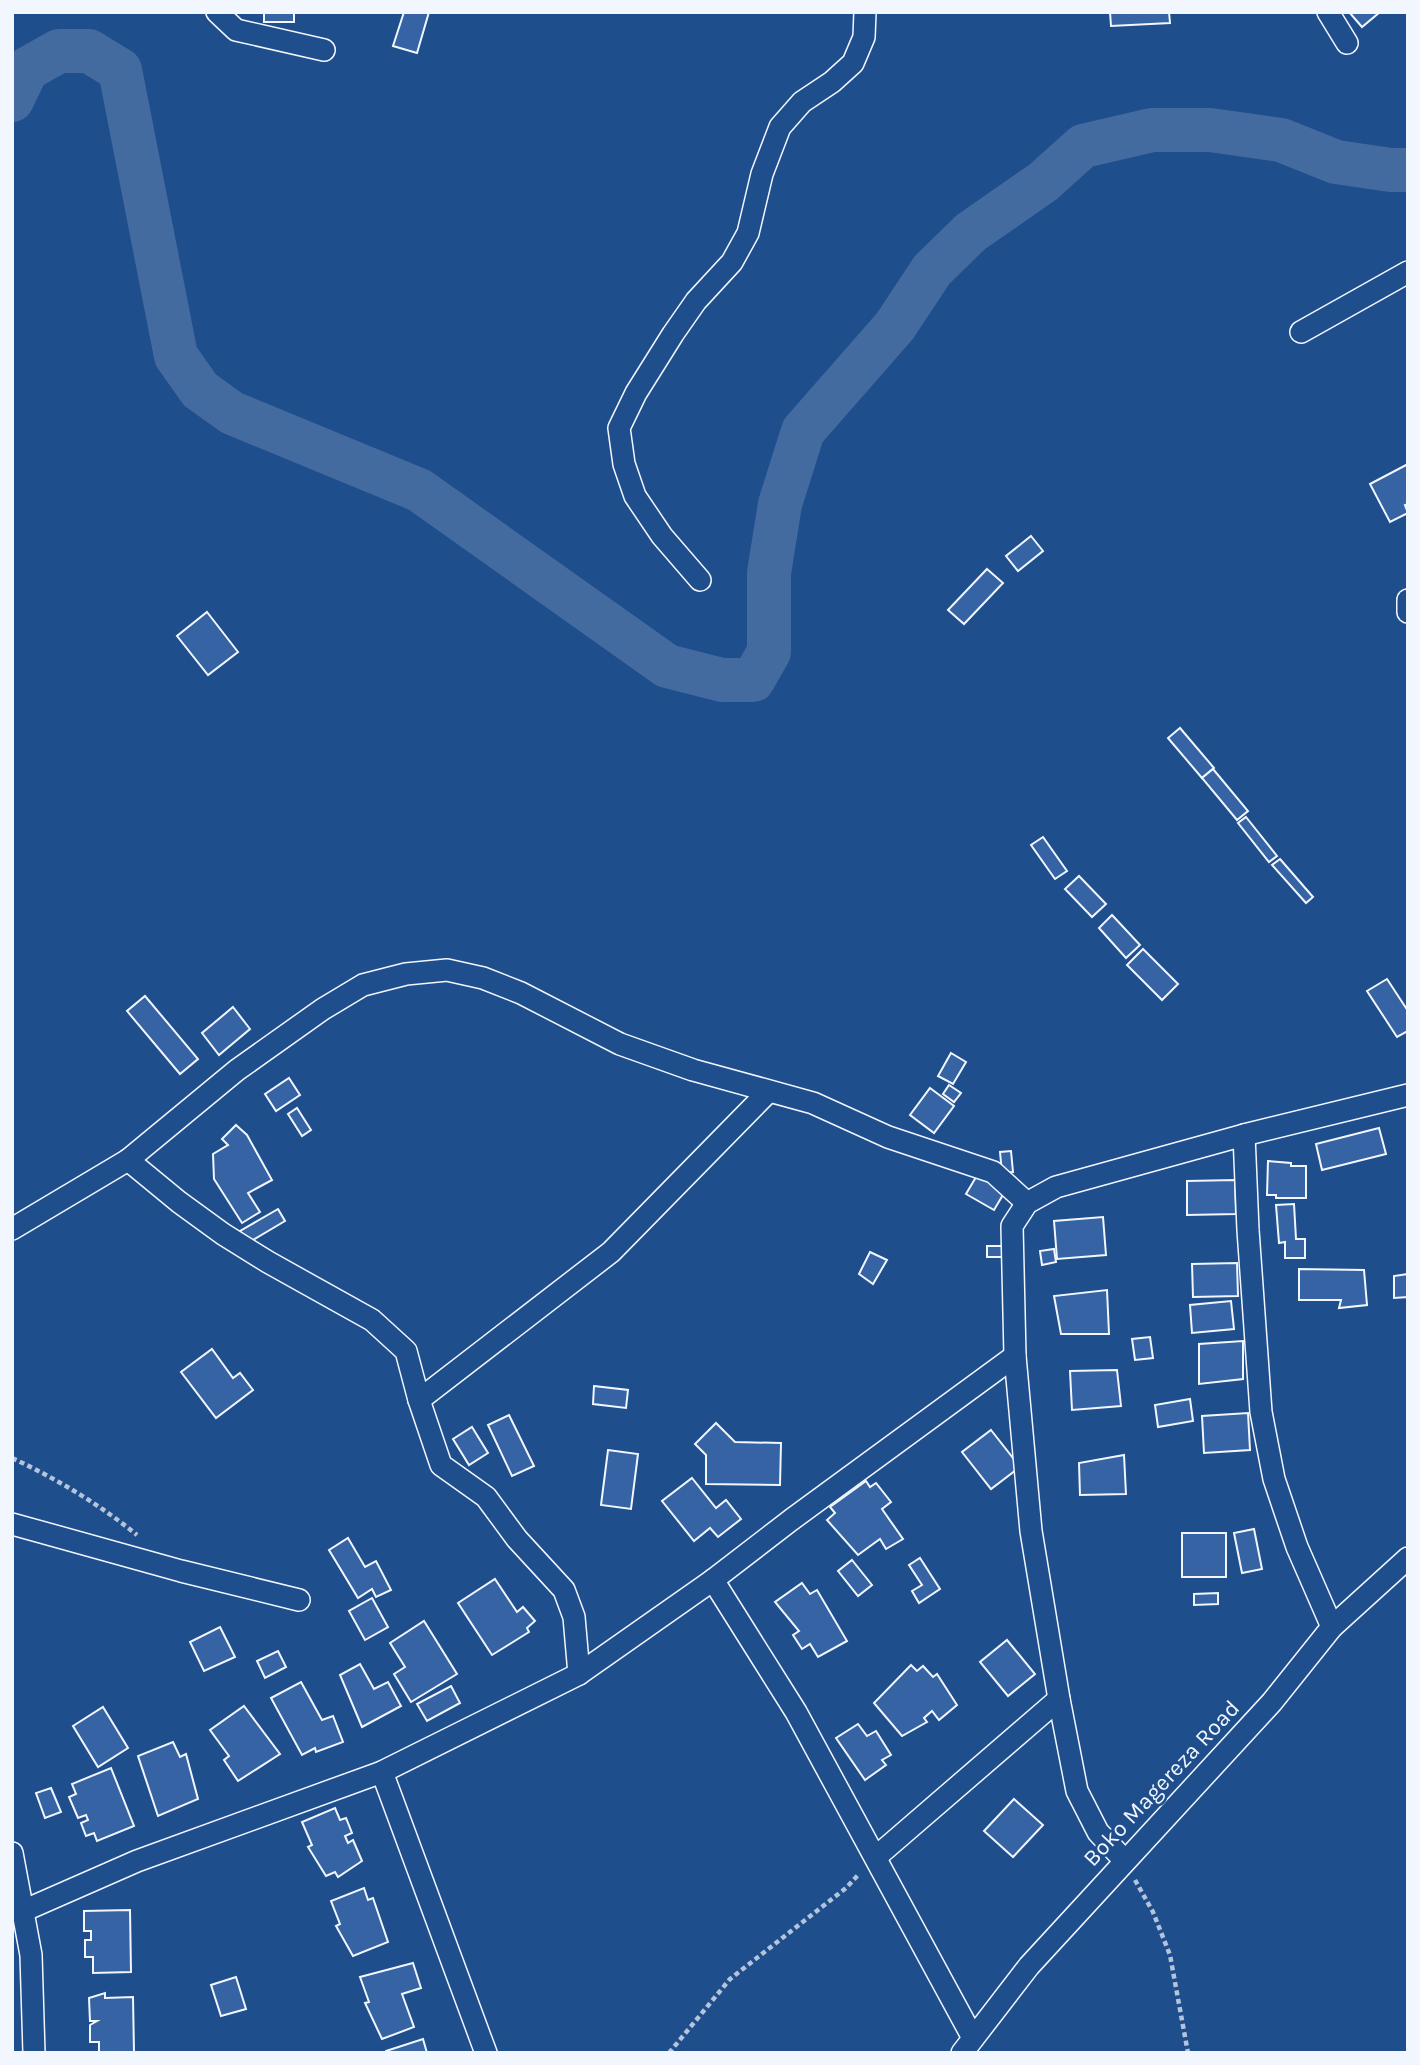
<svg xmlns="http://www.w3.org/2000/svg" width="1420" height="2065" font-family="Karla,sans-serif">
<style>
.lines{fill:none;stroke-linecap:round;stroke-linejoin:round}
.river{stroke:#446ba0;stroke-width:44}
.building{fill:#3563a3;stroke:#f2f6ff;stroke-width:2}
.minor-casing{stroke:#f2f6ff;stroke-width:24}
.path{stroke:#b3c4dc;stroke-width:4.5;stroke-dasharray:5 3.5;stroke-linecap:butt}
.minor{stroke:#1f4e8c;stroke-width:21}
.labels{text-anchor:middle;stroke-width:5;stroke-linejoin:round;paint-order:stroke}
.street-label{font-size:23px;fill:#f2f6ff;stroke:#1f4e8c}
</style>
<rect width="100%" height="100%" fill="#1f4e8c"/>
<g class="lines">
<polyline class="river" points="12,100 27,69 59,51 89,51 120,70 176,356 200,390 232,413 419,490 667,666 722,680 753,680 769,652 769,573 780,504 803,431 895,326 932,270 971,232 1043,182 1083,146 1152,130 1210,130 1281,140 1336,162 1391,170 1408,170"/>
</g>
<g class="building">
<rect x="264" y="12" width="30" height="10"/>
<polygon points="404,12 429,12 417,53 393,46"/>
<polygon points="1110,12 1169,12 1170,23 1111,26"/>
<polygon points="1349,12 1380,12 1362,27"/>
<polygon points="1408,464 1408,504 1405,505 1408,513 1390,522 1370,484"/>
<polygon points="1031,536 1043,551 1018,571 1006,556"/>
<polygon points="987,569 1003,583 964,624 948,610"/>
<polygon points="207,612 238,652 208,675 177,636"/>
<polygon points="1180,728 1214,768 1202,778 1168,738"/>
<polygon points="1213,769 1248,811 1237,820 1202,778"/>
<polygon points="1246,817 1277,856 1269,862 1238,823"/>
<polygon points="1043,837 1067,871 1055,879 1031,845"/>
<polygon points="1280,859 1313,897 1306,903 1272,865"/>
<polygon points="1079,876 1106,904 1092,917 1065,889"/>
<polygon points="1112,915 1140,945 1126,958 1099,928"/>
<polygon points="1143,949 1178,984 1162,1000 1127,965"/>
<polygon points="1387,979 1408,1011 1408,1031 1397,1037 1367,991"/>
<polygon points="145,996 198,1059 180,1074 127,1011"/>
<polygon points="233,1007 250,1029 219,1055 202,1033"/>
<polygon points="951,1053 966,1062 953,1084 938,1076"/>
<polygon points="289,1078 300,1095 276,1111 265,1094"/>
<polygon points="949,1085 961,1093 954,1102 943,1094"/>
<polygon points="930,1088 954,1106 934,1133 910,1115"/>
<polygon points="297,1108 311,1130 302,1136 288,1114"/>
<polygon points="236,1125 247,1135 272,1180 248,1193 260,1212 242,1223 214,1179 213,1154 228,1145 222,1139"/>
<polygon points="1379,1128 1386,1154 1322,1170 1316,1144"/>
<polygon points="1011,1151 1013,1172 1002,1173 1000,1152"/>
<polygon points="1268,1161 1291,1163 1291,1166 1306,1166 1306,1198 1276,1198 1276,1195 1267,1195"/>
<polygon points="979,1172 1007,1188 994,1210 966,1194"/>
<polygon points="1235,1180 1236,1214 1187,1215 1187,1181"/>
<polygon points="1294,1204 1296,1239 1305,1239 1305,1258 1285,1258 1285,1242 1279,1243 1276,1205"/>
<polygon points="278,1209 285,1221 248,1243 240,1231"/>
<polygon points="1103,1217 1106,1255 1057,1259 1054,1221"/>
<rect x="987" y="1246" width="16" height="11"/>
<polygon points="1054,1249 1056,1262 1042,1265 1040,1251"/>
<polygon points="870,1252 887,1260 873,1284 859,1274"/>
<polygon points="1237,1263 1238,1296 1193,1297 1192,1264"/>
<polygon points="1299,1269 1364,1270 1367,1305 1339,1308 1341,1300 1299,1300"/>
<polygon points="1408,1274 1408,1297 1394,1298 1394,1276"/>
<polygon points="1107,1290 1109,1334 1061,1334 1054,1296"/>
<polygon points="1231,1301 1234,1329 1192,1333 1190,1305"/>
<polygon points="1150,1337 1153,1358 1135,1360 1132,1339"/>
<polygon points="1243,1341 1243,1379 1199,1384 1199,1344"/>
<polygon points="212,1349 233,1378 240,1373 253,1390 216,1418 181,1372"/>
<polygon points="1117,1370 1121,1406 1072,1410 1070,1371"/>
<polygon points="594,1386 628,1390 626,1408 593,1404"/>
<polygon points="1190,1399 1193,1421 1158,1427 1155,1405"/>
<polygon points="1248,1413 1250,1450 1204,1453 1202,1416"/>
<polygon points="509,1415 534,1466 512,1476 488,1425"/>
<polygon points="716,1423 735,1442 781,1443 780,1485 706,1484 706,1455 695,1444"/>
<polygon points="472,1427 488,1453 469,1465 453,1439"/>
<polygon points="991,1430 1020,1467 991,1489 962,1452"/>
<polygon points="608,1450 638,1454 631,1509 601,1505"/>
<polygon points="1124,1455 1126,1494 1080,1495 1079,1463"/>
<polygon points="692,1478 716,1508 726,1500 741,1519 718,1537 710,1528 694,1541 662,1501"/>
<polygon points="866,1481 870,1487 876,1483 891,1502 882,1509 903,1539 886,1549 880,1539 858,1555 827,1520 835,1513 830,1507"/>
<polygon points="1254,1529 1262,1569 1242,1573 1234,1533"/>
<rect x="1182" y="1533" width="44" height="44"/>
<polygon points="348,1538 365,1567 376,1561 391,1590 376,1597 372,1589 358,1598 329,1550"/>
<polygon points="920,1558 940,1589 919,1603 912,1591 922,1585 909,1565"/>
<polygon points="852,1560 872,1585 858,1596 838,1571"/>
<polygon points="495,1579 517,1612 523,1607 535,1621 527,1628 529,1632 492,1655 458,1603"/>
<polygon points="802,1583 810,1594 817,1590 847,1641 818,1657 810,1644 802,1649 793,1635 799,1631 775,1602"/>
<polygon points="1218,1593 1218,1604 1194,1605 1194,1594"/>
<polygon points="372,1598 388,1627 365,1640 349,1611"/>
<polygon points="424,1621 457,1674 411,1702 394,1674 405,1667 390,1643"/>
<polygon points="220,1627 235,1657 204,1671 190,1642"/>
<polygon points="1007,1640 1035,1674 1008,1696 980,1662"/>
<polygon points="278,1651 286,1667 265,1678 257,1661"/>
<polygon points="360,1664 374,1689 388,1682 401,1706 362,1727 340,1675"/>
<polygon points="911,1665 917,1671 923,1666 933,1677 937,1674 957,1705 939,1720 932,1711 924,1718 927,1722 902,1736 874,1703"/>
<polygon points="301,1682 322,1720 333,1716 343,1742 316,1752 315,1748 302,1755 271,1698"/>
<polygon points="451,1686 460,1703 427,1721 417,1704"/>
<polygon points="244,1706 280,1754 238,1781 224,1760 229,1756 210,1730"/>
<polygon points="103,1707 128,1748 98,1767 73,1726"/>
<polygon points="858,1724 867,1736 876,1731 891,1755 882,1760 886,1765 865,1780 836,1738"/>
<polygon points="173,1742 180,1757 186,1754 198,1799 158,1816 138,1756"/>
<polygon points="111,1768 134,1826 97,1841 94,1833 86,1836 81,1823 88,1820 86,1815 78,1818 69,1797 76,1794 72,1784"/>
<polygon points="51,1788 61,1812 45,1818 36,1793"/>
<polygon points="1014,1799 1043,1825 1013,1857 984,1831"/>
<polygon points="335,1808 340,1820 346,1818 352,1833 345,1836 348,1843 353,1840 362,1861 338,1877 335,1872 326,1876 308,1847 312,1845 302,1822"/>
<polygon points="364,1888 368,1900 373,1898 388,1942 353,1956 336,1926 340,1924 331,1901"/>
<polygon points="130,1910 131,1972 93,1973 93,1957 85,1957 85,1940 91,1940 91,1931 84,1931 84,1911"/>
<polygon points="413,1963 421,1988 402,1994 414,2027 382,2039 365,2003 369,2002 360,1977"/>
<polygon points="236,1977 246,2009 221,2016 211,1985"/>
<polygon points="105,1993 105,1998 133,1997 134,2053 99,2053 99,2042 90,2042 90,2025 97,2021 90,2021 89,1998"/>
<polygon points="423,2039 427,2053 386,2053 386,2051"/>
</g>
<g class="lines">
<g class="minor-casing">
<g id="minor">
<polyline points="217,12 236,30 324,50"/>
<polyline points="1328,12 1347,43"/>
<polyline points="1301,332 1408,272"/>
<polyline points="700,580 662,536 635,496 624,464 619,428 636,393 673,334 696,301 732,262 748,233 762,174 780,127 802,102 832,82 853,63 864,37 865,12"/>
<polyline points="1408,600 1408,612"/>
<polyline points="1244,1135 1248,1230 1261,1412 1274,1479 1297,1547 1332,1627"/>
<polyline points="128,1160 179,1202 223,1234 268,1262 372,1320 406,1351 419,1400 441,1465 486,1497 517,1539 564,1590 574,1617 579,1674"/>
<polyline points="12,1229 128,1160 237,1070 323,1009 363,985 406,974 447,970 483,978 521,993 620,1044 693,1070 813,1103 888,1137 993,1172 1027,1203"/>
<polyline points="419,1400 611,1252 768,1092"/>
<polyline points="12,1524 181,1571 299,1600"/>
<polyline points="713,1580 796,1712 973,2038"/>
<polyline points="382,1772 486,2053"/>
<polyline points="12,1853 31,1955 34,2053"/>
<polyline points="876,1857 1059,1699"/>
<polyline points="1125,1861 1098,1832 1077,1791 1059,1699 1031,1531 1015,1356 1012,1226 1027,1203 1056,1187 1244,1135 1408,1095"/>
<polyline points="23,1911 137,1861 382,1772 579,1674 713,1580 791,1520 1015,1356"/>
<polyline points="962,2053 1029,1966 1272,1702 1332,1627 1408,1558"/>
</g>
</g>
<g class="path">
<path d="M12,1458C57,1479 99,1504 137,1535"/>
<polyline points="1135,1880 1153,1912 1170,1955 1188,2053"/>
<polyline points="669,2053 730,1979 846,1888 859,1874"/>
</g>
<use href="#minor" class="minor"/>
</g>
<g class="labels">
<g class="street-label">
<text transform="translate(1161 1783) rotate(-47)" y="8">Boko Magereza Road</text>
</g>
</g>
<rect width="1420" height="2065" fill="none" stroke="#f2f6ff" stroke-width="28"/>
</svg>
